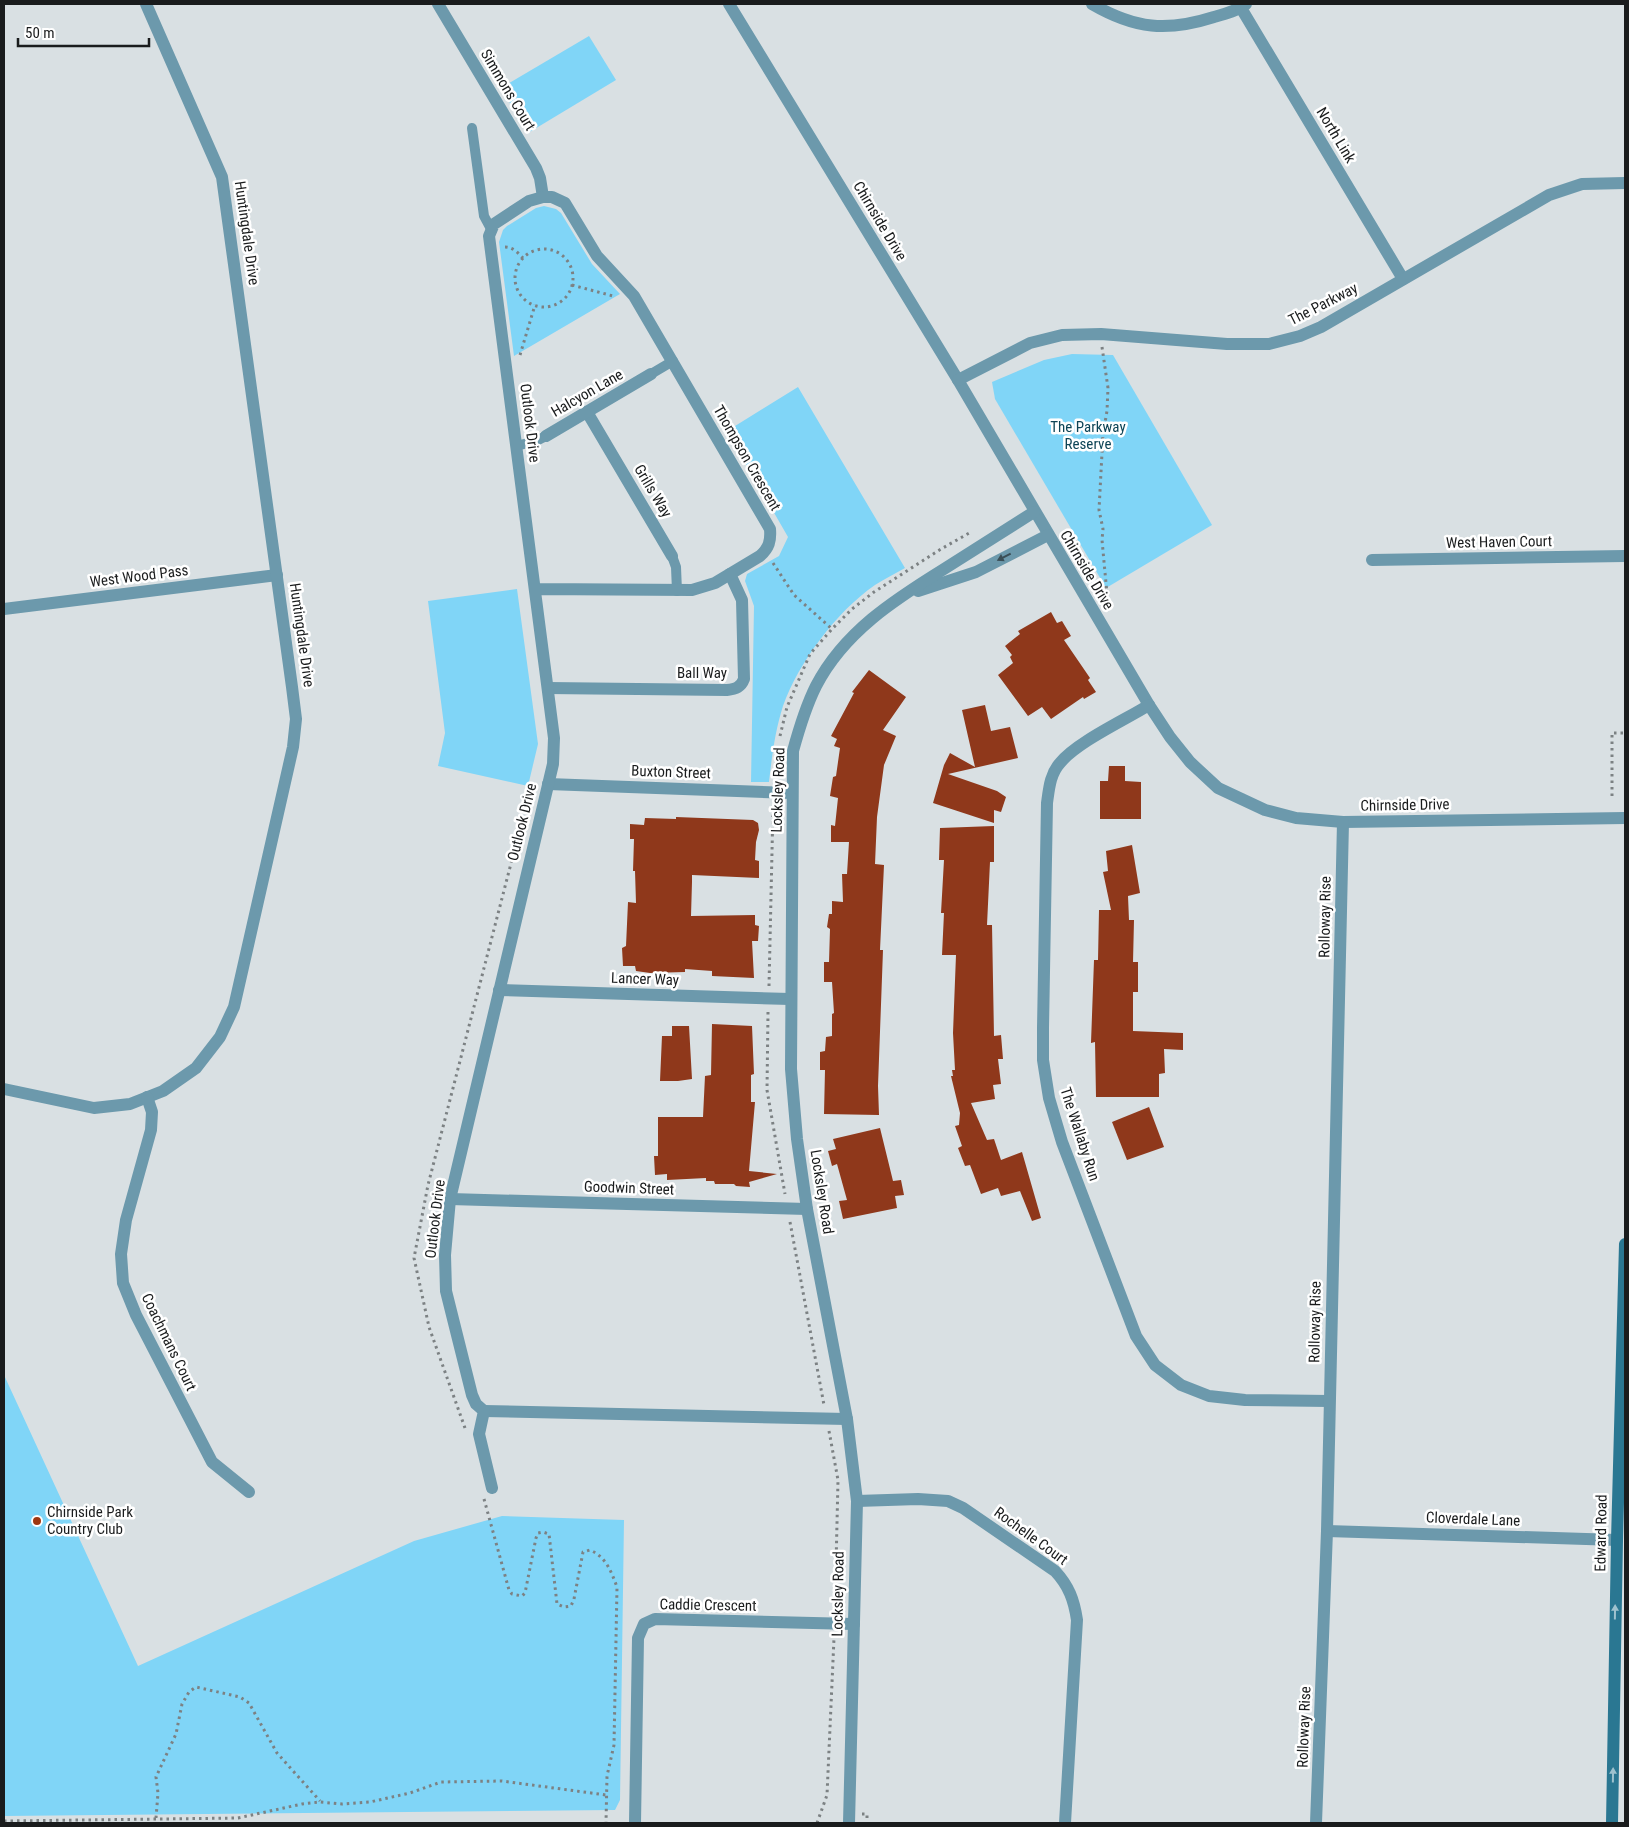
<svg xmlns="http://www.w3.org/2000/svg" width="1629" height="1827" font-family="'Roboto Condensed',sans-serif">
<style>
.green{fill:#80d5f7}
.building{fill:#8f381b}
.lines{fill:none;stroke-linecap:round;stroke-linejoin:round}
.path{stroke:#7c8183;stroke-width:3;stroke-dasharray:2.5 4;stroke-linecap:butt}
.lane{stroke:#6c99ac;stroke-width:10}
.street{stroke:#6c99ac;stroke-width:12}
.secondary{stroke:#2a7792;stroke-width:12}
.oneway{fill:#3b4e56}
.oneway2{fill:#9fc2ce}
.poi-dot{fill:#9e3711;stroke:#fff;stroke-width:2}
.labels{text-anchor:middle;stroke-width:5;stroke-linejoin:round;paint-order:stroke}
.street-label{font-size:15px;fill:#1a1c1d;stroke:#fff}
.park-label{font-size:15px;fill:#0d4456;stroke:#fff}
.poi-label{font-size:15px;fill:#1a1c1d;stroke:#fff;text-anchor:start}
</style>
<rect width="100%" height="100%" fill="#d9e0e3"/>
<g class="green">
<polygon points="589,36 616,80 528,133 501,88"/>
<polygon points="544,206 556,209 561,213 592,264 620,294 514,356 499,242 503,230 507,226 536,208"/>
<polygon points="1072,354 1113,355 1212,525 1106,588 995,399 992,382 1044,360"/>
<path d="M798,387L905,568C895,574 884,579 875,585C836,612 799,662 783,706C775,731 772,756 769,782H751L754,606L745,581L747,574L779,556L788,537L727,431Z"/>
<polygon points="517,589 538,744 528,786 438,766 445,733 428,601"/>
<polygon points="4,1375 138,1666 414,1541 502,1516 624,1520 620,1800 615,1810 4,1816"/>
</g>
<g class="building">
<polygon points="1051,612 1057,623 1062,621 1071,636 1064,640 1090,678 1088,680 1096,692 1084,699 1083,697 1051,719 1042,707 1028,716 998,675 1013,663 1010,657 1012,655 1005,646 1020,634 1018,631"/>
<polygon points="869,670 906,697 883,730 896,736 884,765 877,817 875,864 884,865 880,950 883,950 878,1086 879,1115 824,1114 825,1070 820,1070 820,1052 825,1051 826,1037 832,1036 832,1014 834,1013 832,982 824,982 824,962 829,962 830,929 827,927 829,914 832,914 832,901 843,902 842,874 847,874 849,842 831,842 831,825 835,826 838,798 830,796 833,777 836,776 840,748 834,746 837,739 831,736 854,693 852,692"/>
<polygon points="985,705 991,731 1010,727 1018,758 948,774 997,791 1006,797 1001,812 994,810 994,823 933,803 944,765 950,753 975,767 962,710"/>
<polygon points="1109,766 1125,766 1125,781 1141,782 1141,819 1100,819 1100,781 1108,781"/>
<polygon points="676,817 753,820 758,823 759,830 756,842 755,860 759,861 759,878 692,875 692,882 691,916 755,915 755,925 759,926 758,941 752,941 754,978 712,976 712,971 685,969 685,972 650,973 636,971 635,966 623,966 622,948 626,946 628,902 636,903 635,871 633,871 634,839 630,839 630,824 644,825 645,818 676,819"/>
<polygon points="994,826 994,862 990,862 987,925 992,925 994,1036 1001,1035 1003,1059 998,1059 1001,1084 993,1085 995,1099 971,1103 987,1140 994,1139 1001,1160 1022,1152 1041,1218 1032,1221 1020,1191 1001,1196 998,1188 981,1194 970,1165 965,1166 958,1148 962,1146 955,1126 959,1125 960,1113 951,1076 953,1076 952,1070 955,1070 953,1033 956,955 942,955 944,913 941,913 944,860 939,860 940,828"/>
<polygon points="1132,845 1140,893 1128,896 1129,920 1134,920 1133,962 1138,962 1138,992 1133,992 1133,1031 1183,1033 1183,1050 1164,1049 1165,1073 1159,1074 1159,1097 1096,1097 1095,1042 1091,1043 1094,960 1098,960 1099,910 1111,910 1103,872 1108,871 1106,851"/>
<polygon points="712,1024 752,1026 754,1074 751,1075 751,1102 755,1102 749,1171 777,1174 749,1182 750,1187 736,1186 734,1184 715,1184 714,1181 706,1181 706,1178 667,1180 667,1174 655,1175 654,1156 658,1156 658,1117 703,1117 705,1076 711,1075"/>
<polygon points="672,1026 689,1026 692,1079 678,1081 660,1081 662,1036 672,1036"/>
<polygon points="1149,1107 1164,1147 1127,1160 1112,1122"/>
<polygon points="880,1128 893,1181 901,1180 904,1195 895,1196 897,1208 843,1219 839,1201 847,1200 837,1164 832,1166 828,1151 836,1149 833,1139"/>
</g>
<g class="lines">
<g class="path">
<path d="M505,247C513,247 518,253 523,258"/>
<circle cx="544" cy="278" r="29"/>
<polyline points="572,285 613,296"/>
<polyline points="1102,347 1108,388 1107,411 1103,434 1099,510 1103,529 1102,540 1107,594"/>
<polyline points="520,355 535,305"/>
<polyline points="773,563 794,595 832,629"/>
<polyline points="780,736 787,707 810,654 832,629 852,609 874,592 941,549 971,532"/>
<polyline points="774,778 777,750"/>
<polyline points="1612,796 1612,733 1625,733"/>
<polyline points="769,986 773,807"/>
<polyline points="768,1012 767,1090 785,1194"/>
<polyline points="790,1222 824,1405"/>
<polyline points="465,1428 429,1327 414,1258 428,1185 524,813"/>
<polyline points="829,1431 838,1480 835,1609"/>
<path d="M484,1499L509,1590L512,1594L522,1596L525,1593L536,1538L538,1533L543,1532L549,1534L557,1604L564,1607L571,1606L574,1599L583,1552L590,1550C606,1557 611,1571 617,1587L614,1745L607,1776L606,1823"/>
<polyline points="862,1814 867,1814 867,1823"/>
<polyline points="156,1818 158,1793 156,1777 176,1734 182,1704 189,1692 196,1687 240,1697 249,1703 277,1753 320,1801"/>
<polyline points="4,1821 238,1818 302,1804 320,1802 342,1804 370,1802 410,1793 441,1782 502,1781 606,1795"/>
<polyline points="817,1823 827,1795 834,1638"/>
</g>
<g class="lane">
<polyline points="472,128 484,216 491,229"/>
<polyline points="651,374 673,361"/>
<polyline points="516,446 536,441 546,436"/>
<polyline points="672,556 676,567 677,591"/>
</g>
<g class="street">
<polyline points="438,4 536,168 540,178 543,197"/>
<polyline points="729,4 958,380 1149,705 1170,737 1190,762 1218,788 1265,810 1296,818 1343,822 1625,818"/>
<path d="M1092,4C1135,29 1167,32 1214,17C1225,14 1237,11 1246,4"/>
<polyline points="1241,8 1403,279"/>
<polyline points="958,380 1030,343 1062,335 1101,334 1227,344 1269,344 1300,336 1321,327 1549,195 1582,184 1625,183"/>
<polyline points="587,412 672,556"/>
<polyline points="546,436 651,374"/>
<polyline points="1372,560 1625,556"/>
<polyline points="918,591 976,572 1048,535"/>
<polyline points="4,609 277,575"/>
<path d="M548,688L727,690C736,689 741,687 744,679L742,600L730,574"/>
<path d="M1149,705C1125,720 1077,742 1060,763C1050,774 1049,789 1047,803L1043,1028V1060L1049,1098L1062,1142L1136,1336L1155,1365L1181,1385L1209,1396L1245,1400L1329,1401"/>
<polyline points="548,784 792,793"/>
<polyline points="499,990 790,999"/>
<polyline points="4,1089 94,1108 130,1104 163,1091 196,1068 220,1037 234,1007 293,747 296,719 292,687 222,177 146,4"/>
<polyline points="147,1097 152,1112 151,1130 126,1220 121,1254 123,1283 136,1315 212,1462 249,1492"/>
<polyline points="450,1199 807,1209"/>
<polyline points="484,1411 847,1419"/>
<path d="M492,1488L479,1434L484,1411L476,1404L472,1395L446,1291L445,1255L450,1199L553,764L554,738L489,236L494,224L529,201L543,197H552L565,203L597,256L634,296L770,529C771,541 769,548 760,556L715,583L692,590L535,589"/>
<path d="M857,1501L918,1499L948,1501L963,1508L1055,1571C1069,1586 1074,1600 1077,1620L1065,1823"/>
<polyline points="1327,1531 1617,1540"/>
<polyline points="635,1823 638,1638 644,1624 655,1619 854,1624"/>
<path d="M849,1823L857,1501L847,1419L807,1209L797,1139L791,1069L793,751C799,729 806,706 816,686C844,632 894,600 944,569C974,550 1004,531 1034,512"/>
<polyline points="1316,1823 1327,1531 1343,822"/>
</g>
<polyline class="secondary" points="1612,1823 1617,1540 1625,1244"/>
</g>
<defs><path id="oneway-solid" d="M-6-.8H1V-3.2L6.5 0L1 3.2V.8H-6Z" transform="scale(1.25)"/></defs>
<use class="oneway" href="#oneway-solid" transform="translate(1004 557) rotate(153)"/>
<g class="oneway2">
<use href="#oneway-solid" transform="translate(1615 1612) rotate(-89)"/>
<use href="#oneway-solid" transform="translate(1613 1775) rotate(-89)"/>
</g>
<circle class="poi-dot" cx="37" cy="1521" r="5"/>
<g class="labels">
<g class="street-label">
<text transform="translate(508 90) rotate(59)" y="5">Simmons Court</text>
<text transform="translate(1336 135) rotate(59)" y="5">North Link</text>
<text transform="translate(880 221) rotate(59)" y="5">Chirnside Drive</text>
<text transform="translate(247 233) rotate(82)" y="5">Huntingdale Drive</text>
<text transform="translate(1323 304) rotate(-27)" y="5">The Parkway</text>
<text transform="translate(587 393) rotate(-30)" y="5">Halcyon Lane</text>
<text transform="translate(530 423) rotate(83)" y="5">Outlook Drive</text>
<text transform="translate(747 458) rotate(60)" y="5">Thompson Crescent</text>
<text transform="translate(653 491) rotate(59)" y="5">Grills Way</text>
<text transform="translate(1499 542) rotate(-1)" y="5">West Haven Court</text>
<text transform="translate(1087 570) rotate(59)" y="5">Chirnside Drive</text>
<text transform="translate(139 576) rotate(-7)" y="5">West Wood Pass</text>
<text transform="translate(302 635) rotate(82)" y="5">Huntingdale Drive</text>
<text x="702" y="678">Ball Way</text>
<text transform="translate(671 772) rotate(2)" y="5">Buxton Street</text>
<text transform="translate(778 790) rotate(-88)" y="5">Locksley Road</text>
<text transform="translate(1405 805) rotate(-1)" y="5">Chirnside Drive</text>
<text transform="translate(522 822) rotate(-76)" y="5">Outlook Drive</text>
<text transform="translate(1325 917) rotate(-89)" y="5">Rolloway Rise</text>
<text transform="translate(645 979) rotate(2)" y="5">Lancer Way</text>
<text transform="translate(1080 1134) rotate(72)" y="5">The Wallaby Run</text>
<text transform="translate(629 1188) rotate(2)" y="5">Goodwin Street</text>
<text transform="translate(822 1192) rotate(81)" y="5">Locksley Road</text>
<text transform="translate(435 1219) rotate(-83)" y="5">Outlook Drive</text>
<text transform="translate(1315 1322) rotate(-89)" y="5">Rolloway Rise</text>
<text transform="translate(169 1342) rotate(64)" y="5">Coachmans Court</text>
<text transform="translate(1473 1519) rotate(2)" y="5">Cloverdale Lane</text>
<text transform="translate(1601 1533) rotate(-89)" y="5">Edward Road</text>
<text transform="translate(1031 1536) rotate(36)" y="5">Rochelle Court</text>
<text transform="translate(838 1594) rotate(-89)" y="5">Locksley Road</text>
<text transform="translate(708 1605) rotate(1)" y="5">Caddie Crescent</text>
<text transform="translate(1304 1727) rotate(-88)" y="5">Rolloway Rise</text>
</g>
<g class="park-label">
<text x="1088" y="432">The Parkway<tspan x="1088" dy="17">Reserve</tspan></text>
</g>
<g class="poi-label">
<text x="47" y="1517">Chirnside Park<tspan x="47" dy="17">Country Club</tspan></text>
</g>
</g>
<rect width="1629" height="1827" fill="none" stroke="#1a1c1d" stroke-width="10"/>
<path d="M18 38v8h131v-8" fill="none" stroke="#1a1c1d" stroke-width="2.5"/>
<text x="25" y="38" font-size="15" fill="#1a1c1d" stroke="#ffffff" stroke-width="4" paint-order="stroke">50 m</text>
</svg>
